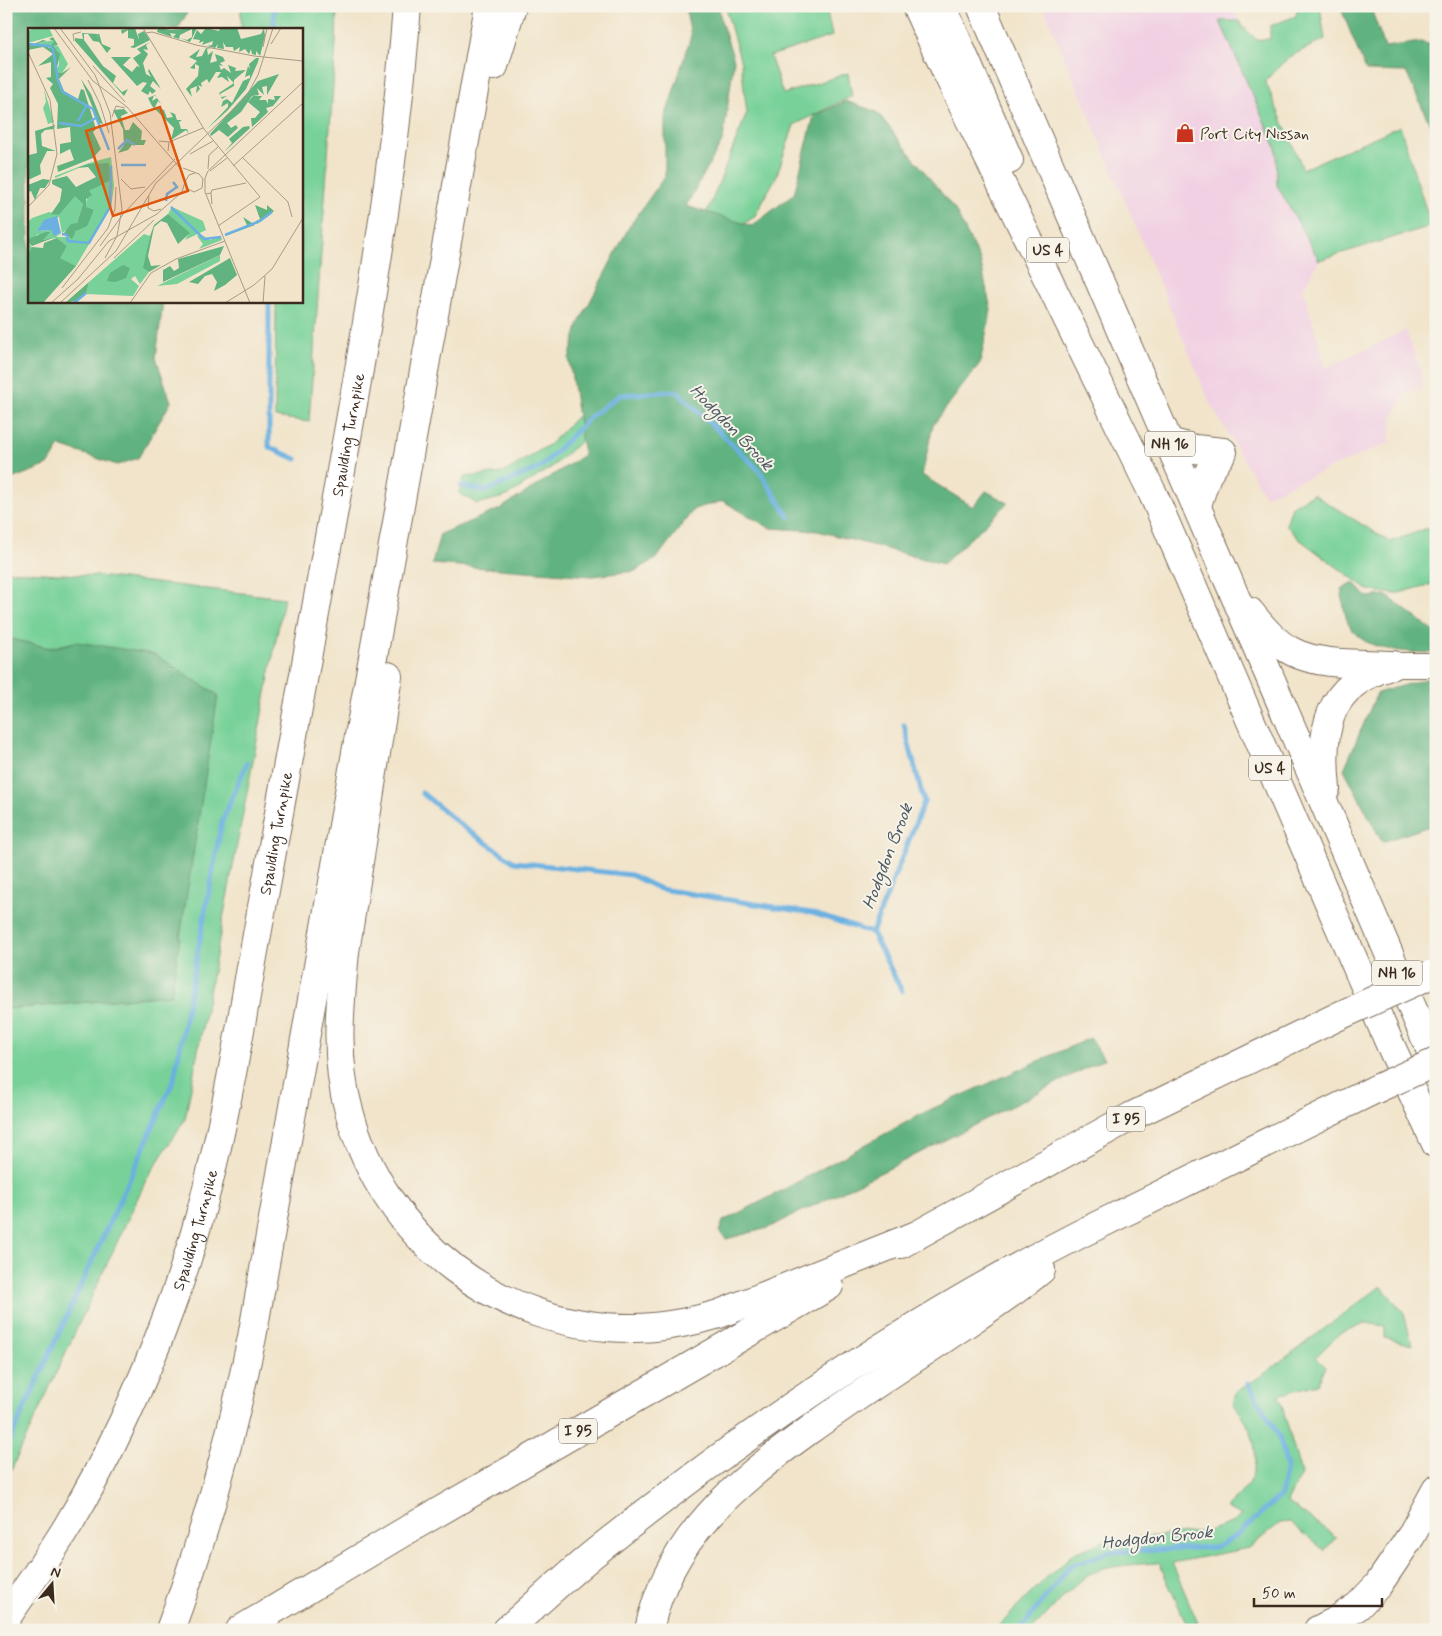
<svg xmlns="http://www.w3.org/2000/svg" width="1442" height="1636" font-family="Mynerve,sans-serif">
<style>
.built{fill:#f1d0e3}
.green{fill:#77d198;stroke:#597e5b}
.forest{fill:#61b380;stroke:#4e6e4f}
.lines{fill:none;stroke-linecap:round;stroke-linejoin:round}
.stream{stroke:#6bb0e1;stroke-width:5}
.tertiary-casing{stroke:#7b6b5a;stroke-width:26}
.trunk-casing{stroke:#7b6b5a;stroke-width:30}
.motorway-casing{stroke:#7b6b5a;stroke-width:30}
.tertiary{stroke:#fff;stroke-width:24}
.trunk{stroke:#fff;stroke-width:28}
.motorway{stroke:#fff;stroke-width:28}
.motorway-bridge-casing{stroke:#7b6b5a;stroke-width:30;stroke-linecap:butt}
.motorway-bridge{stroke:#fff;stroke-width:28}
.labels{text-anchor:middle;stroke-width:4;stroke-linejoin:round;paint-order:stroke}
.shield{fill:#f7f3e8;stroke:#73665b;stroke-width:1}
.shield-label{font-size:15px;font-weight:bold;fill:#3b2a1e}
.poi-label{font-size:16px;fill:#3b2a1e;stroke:#f7f3e8;text-anchor:start}
.street-label{font-size:16px;fill:#3b2a1e;stroke:#f7f3e8}
.water-label{font-size:18px;font-style:italic;fill:#4c5962;stroke:#f7f3e8}
.inset-river{fill:none;stroke:#6bb0e1;stroke-width:2.5}
.inset-road{fill:none;stroke:#a89a85;stroke-width:1}
.view{fill:#df570d;fill-opacity:0.15;stroke:#df570d;stroke-width:2.5}
.inset-edge{fill:none;stroke:#3b2a1e;stroke-width:2.5}
</style>
<rect width="100%" height="100%" fill="#f7f3e8"/>
<filter id="ink" filterUnits="userSpaceOnUse"><feTurbulence type="fractalNoise" baseFrequency=".02" numOctaves="2"/><feDisplacementMap in="SourceGraphic" scale="10" xChannelSelector="R" yChannelSelector="G"/><feConvolveMatrix kernelMatrix="1 2 1 2 8 2 1 2 1" color-interpolation-filters="sRGB"/></filter>
<filter id="wash" filterUnits="userSpaceOnUse"><feTurbulence type="fractalNoise" baseFrequency=".0096" numOctaves="4" result="noise"/><feDisplacementMap in="SourceGraphic" scale="20" xChannelSelector="R" yChannelSelector="G"/><feGaussianBlur stdDeviation="1.12" result="paint"/><feColorMatrix in="noise" values="0 0 0 0 0 0 0 0 0 0 0 0 0 0 0 0 0 1.4 0 .05"/><feComposite in="paint" operator="in"/></filter>
<g filter="url(#wash)">
<rect width="100%" height="100%" fill="#f1e4ca"/>
<polygon class="built" points="1043,6 1230,6 1240,21 1220,21 1276,148 1277,185 1319,260 1303,288 1326,368 1406,330 1421,373 1423,388 1406,393 1393,417 1389,443 1265,496 1210,403"/>
<g class="green">
<polygon points="241,6 337,6 336,43 309,422 275,417 276,301 301,301 301,29 241,29"/>
<polygon points="725,6 826,6 832,36 770,56 783,94 848,73 852,96 794,125 776,177 754,217 707,248 612,413 552,467 507,496 477,504 459,493 464,477 503,473 550,444 611,381 653,323 710,205 747,113 741,63"/>
<polygon points="1298,6 1320,6 1325,39 1289,57 1265,81 1303,169 1400,126 1431,226 1319,260 1277,185 1276,148 1220,21 1240,21 1242,26 1257,40 1270,39 1270,26 1296,16"/>
<polygon points="1313,494 1390,542 1436,525 1436,583 1395,594 1368,590 1299,539 1286,525 1292,506"/>
<polygon points="6,571 98,576 284,598 185,1119 146,1180 6,1481 6,1009 171,995 76,642 50,648 6,638"/>
<path d="M1381,1286L1404,1313L1412,1345L1385,1338V1326L1365,1323L1340,1333L1316,1357L1326,1367L1317,1384L1279,1395L1301,1474L1287,1502L1336,1537L1325,1551L1290,1522L1280,1523L1249,1548L1172,1563L1198,1623L1188,1627L1159,1563C1138,1564 1114,1565 1094,1572C1076,1580 1047,1615 1032,1630H995L1043,1581L1074,1553L1104,1541L1208,1531L1234,1522L1241,1515L1226,1508C1233,1500 1245,1491 1249,1482C1263,1455 1252,1425 1233,1404L1236,1392L1264,1374Z"/>
</g>
<g class="forest">
<polygon points="6,6 184,6 187,13 178,29 29,29 29,301 163,301 156,358 171,402 138,458 117,465 60,446 48,465 6,481"/>
<polygon points="685,6 719,6 721,21 734,60 723,140 686,206 752,226 794,194 814,116 846,101 877,112 955,210 980,260 991,310 980,363 933,425 922,475 973,507 986,491 1008,503 943,564 818,531 770,528 723,501 694,509 656,559 635,571 592,576 432,564 440,534 500,509 584,455 569,359 579,323 629,227 665,176 665,118 691,36"/>
<polygon points="1340,6 1370,6 1385,47 1421,42 1436,46 1436,138 1406,72 1366,71"/>
<path d="M1354,583L1367,597L1386,595L1436,633V653C1408,652 1362,653 1348,623C1344,613 1343,600 1341,589Z"/>
<polygon points="6,638 50,648 76,642 154,654 218,695 171,995 6,1009"/>
<polygon points="1436,676 1436,824 1382,842 1344,769 1377,693"/>
<polygon points="1090,1038 1104,1059 894,1166 768,1228 726,1239 719,1232 723,1221 768,1198 925,1112"/>
</g>
<g class="lines">
<g class="stream">
<polyline points="274,29 274,6"/>
<polyline points="269,301 269,447 296,459"/>
<polyline points="461,486 486,491 541,467 591,416 620,395 677,391 758,469 789,517"/>
<polyline points="422,793 462,826 514,862 631,875 660,889 812,913 872,933"/>
<polyline points="902,991 872,933 924,802 904,725"/>
<polyline points="6,1449 141,1154 174,1079 222,821 247,763"/>
<polyline points="1020,1630 1070,1566 1109,1552 1217,1547 1237,1535 1281,1495 1287,1468 1279,1436 1248,1384"/>
</g>
</g>
</g>
<g filter="url(#ink)">
<g class="lines">
<g class="tertiary-casing">
<polyline id="tertiary" points="1393,665 1436,665"/>
</g>
<g class="trunk-casing">
<g id="trunk">
<polyline points="981,6 1436,1063"/>
<polyline points="1169,442 1195,449 1223,452 1207,475 1197,505"/>
<polyline points="1153,494 1389,1042 1436,1144"/>
<path d="M1250,612C1262,627 1275,643 1293,652C1320,666 1363,663 1393,665"/>
<path d="M1326,789C1320,730 1326,685 1390,666"/>
</g>
</g>
<g class="motorway-casing">
<g id="motorway">
<polyline points="916,6 946,71 1153,494"/>
<polyline points="942,6 1009,160"/>
<polyline points="494,66 512,6"/>
<path d="M388,676L345,952C340,1005 334,1059 349,1111C384,1240 499,1329 634,1328C663,1328 691,1322 719,1314L917,1235"/>
<polyline points="901,1244 1132,1116 1341,1015"/>
<path id="s1" d="M6,1618C27,1588 48,1558 67,1527C109,1457 143,1383 171,1306C210,1201 230,1089 249,979C269,868 289,758 309,647C347,434 391,222 407,6"/>
<path d="M170,1630C206,1533 231,1438 252,1337L489,6"/>
<polyline points="240,1630 402,1533 829,1286"/>
<path d="M507,1630C535,1605 563,1579 592,1555C744,1433 906,1323 1080,1234L1376,1089"/>
<path d="M649,1630C668,1538 736,1483 808,1431C852,1399 897,1370 942,1340C976,1317 1010,1296 1041,1270"/>
<polyline points="1318,1630 1334,1622 1358,1606 1378,1585 1411,1536 1436,1490"/>
</g>
</g>
<use href="#tertiary" class="tertiary"/>
<use href="#trunk" class="trunk"/>
<use href="#motorway" class="motorway"/>
<g class="motorway-bridge-casing">
<g id="motorway-bridge">
<polyline points="1341,1015 1430,975"/>
<polyline points="1376,1089 1436,1062"/>
</g>
</g>
<use href="#motorway-bridge" class="motorway-bridge"/>
</g>
</g>
<defs>
<g id="shop-bare" transform="scale(1.5)"><path d="M-5-2.5h2.3a2.7 3.5 0 0 1 5.4 0H5L5.5 6h-11ZM-1.5-2.5h3a1.5 2.3 0 0 0-3 0Z" fill="#c8321e" stroke="#f7f3e8" stroke-width="2.5" paint-order="stroke"/></g>
</defs>
<g fill-rule="evenodd">
<use href="#shop-bare" x="1185" y="133"/>
</g>
<g class="labels">
<g class="shield">
<rect x="1027" y="237.5" width="42" height="25" rx="4"/>
<rect x="1145" y="431.5" width="50" height="25" rx="4"/>
<rect x="1249" y="755.5" width="42" height="25" rx="4"/>
<rect x="1372" y="960.5" width="50" height="25" rx="4"/>
<rect x="1107" y="1106.5" width="38" height="25" rx="4"/>
<rect x="559" y="1418.5" width="38" height="25" rx="4"/>
</g>
<g class="shield-label">
<text x="1048" y="255">US 4</text>
<text x="1170" y="449">NH 16</text>
<text x="1270" y="773">US 4</text>
<text x="1397" y="978">NH 16</text>
<text x="1126" y="1124">I 95</text>
<text x="578" y="1436">I 95</text>
</g>
<g class="poi-label">
<text x="1200" y="139">Port City Nissan</text>
</g>
<g class="street-label">
<text dy="6" stroke="none"><textPath href="#s1" startOffset="1244">Spaulding Turnpike</textPath></text>
<text dy="6" stroke="none"><textPath href="#s1" startOffset="839">Spaulding Turnpike</textPath></text>
<text dy="6" stroke="none"><textPath href="#s1" startOffset="434">Spaulding Turnpike</textPath></text>
</g>
<g class="water-label">
<text transform="translate(732 427) rotate(46)" y="6">Hodgdon Brook</text>
<text transform="translate(887 856) rotate(-69)" y="6">Hodgdon Brook</text>
<text transform="translate(1157 1537) rotate(-6)" y="6">Hodgdon Brook</text>
</g>
</g>
<g transform="translate(28 28)">
<rect width="275" height="275" fill="#f1e4ca"/>
<path d="M5,0H21L25,8L0,15V4ZM26,12L25,18H30L40,36L34,45L27,44L31,37L30,23L10,15ZM16,61L26,94L20,96L15,80L18,74ZM83,129L86,158L83,179L48,238L31,230L39,218L29,210L15,212L10,206L1,215L5,221L0,226V194L4,190L21,184L31,187L47,167L55,176L49,195L28,209H43L66,183L57,179L61,163L83,151L71,136H60L27,150V148L61,135ZM31,189L34,205L29,207L23,202L9,203L16,193ZM144,179L175,193L178,202L157,212L161,205L140,186ZM116,206L122,208L116,240L121,244L112,256L107,248L103,251L111,258L105,268L58,266L61,254ZM172,206L182,212L193,208L194,212L171,221L175,216L169,208ZM192,227V233L149,256L129,258Z" fill="#77d198" fill-rule="evenodd"/>
<path d="M107,0L111,12L110,6L116,3L122,12L102,22L106,20L102,19L106,17V11L100,10V2L94,6L93,2ZM130,0L143,2L169,0L162,14L152,10L159,12L164,9V1L152,7L151,11L145,9L148,6L142,5L144,9L129,4ZM178,0L191,3L192,0H209L213,11L233,6L236,0L237,8L232,28L228,23V27L224,26L223,21L221,26L217,21L211,24L212,19L206,23L205,19H198L195,14L196,21L189,20L190,16L187,20L179,18L184,17L185,13L174,17L176,13L171,15L172,12L165,11L169,2L173,6ZM54,5L70,6L69,9L71,5L74,16L83,20L79,25L71,14L65,13L60,6H56V12L75,38L88,48L85,55L94,64L100,61L96,68L47,13V10L55,11ZM25,9L30,17L25,18L32,26L28,44L34,45L43,39L31,51L36,63L50,71L53,61L56,62L68,101L65,104L73,121L65,130L30,144L29,138L46,132L42,121L32,126V116L43,114L42,99L29,101L30,76L22,60L25,56L18,50L23,49V34L10,38L25,26L15,19L0,22V15L6,16L15,12L19,13L10,15L22,20L26,13L21,11ZM122,14L118,17L120,22L115,21L120,26L115,35L118,46L123,49L120,43L121,41L133,61L125,53L122,58L128,63L124,66L122,63L120,67L113,63L119,55L115,54L109,58L83,29H103L95,37L104,44L109,38L112,39L105,30L113,25L109,21ZM178,20L183,21H179L180,27L185,23L182,35L189,33L187,26L195,29L197,33L192,35L195,38L191,37L193,42L196,40L203,45L200,37L208,40L207,43L218,42L206,52V58L192,66L193,69L199,68L194,71L191,65L206,55L199,48L201,54L194,49L189,50L193,44H188L181,55L179,51L173,55L174,59L170,57L172,61L168,65L169,58L162,61L164,69L158,61L170,48L171,38L167,36V41L162,40L169,33L161,29L172,21L168,29L174,28ZM228,30H231L230,34L218,61L200,82L179,101L200,79V75L193,79L195,73L199,71L204,75L215,53L222,50V47L217,49L220,38L222,41L221,36ZM251,46L239,67V58L234,59L236,67L229,60L231,67L224,68L213,84L199,95L203,100L208,97L210,100L200,109L191,102L183,108L182,106L230,53ZM53,51L63,66L75,96L71,95ZM126,67L124,73L129,70L133,76L130,73L127,79L136,82L139,90L145,89L142,84L147,86L149,92H154L151,94L153,101H159L161,106L158,102L143,112L146,100L124,78L120,70L127,67L129,69ZM225,68H234L231,72H238L240,76V71L247,72L246,68H253L245,78L238,80L240,84L224,99L223,90H227L232,84L220,74ZM96,81L100,85L93,88L97,102H101L105,94L114,103L113,112H118L116,117H104L100,122L90,125L96,117L95,101L85,82ZM27,97L26,101L17,102L13,106L14,118L28,123H19L12,137L13,146L0,152L1,127L9,125L7,103ZM221,98L222,100L196,124L204,115L201,111L215,99ZM81,135L83,152L61,163L64,167L58,171V179L66,182L59,198L48,203L44,211L36,205L43,196L49,195L55,176L47,168L31,187L23,186L32,173L34,161L24,156V152L39,148L48,159L68,149L60,139L49,140L60,136ZM15,151L22,152L17,160H12L7,172L3,163L0,164V157ZM227,177L239,182V177L246,183L229,196L228,193L232,191ZM140,186L162,205L150,216L139,195L133,193L126,199L120,228L123,238L133,237L121,244L115,240L122,208L126,197ZM215,189L227,197L197,208L219,197ZM18,204H22L15,212L25,210L4,218L1,215L0,211ZM29,210L39,218L32,230L48,238L15,275H0V226L4,219L15,220L16,215ZM196,218L192,227L135,254V242L142,238L146,243L151,240L150,231ZM202,230L209,247L197,257L186,263L189,254L184,246L177,248L170,256L161,254ZM95,237L102,240L98,250L87,254L79,253L82,245ZM61,254L58,266L51,272L37,275Z" fill="#61b380"/>
<path d="M29,188L33,205L26,208L23,202L9,203L16,192Z" fill="#6bb0e1"/>
<path class="inset-river" d="M0,16L22,18L25,21L30,53L35,64L65,81L81,122M50,93L59,77M31,95L53,98L68,90M90,121L99,112L107,117M93,137H118M138,173L139,166L149,159L145,154M143,179L176,211L193,209M34,206L39,207L40,213L61,215L82,179L83,138M197,207L232,193L244,184M46,275L58,265"/>
<path class="inset-road" d="M32,0L67,47L82,85L94,181L89,208L77,230M115,0L176,101L232,169L190,198M118,5L124,4L168,17L226,28L275,33M46,13L45,6L53,4M243,16L253,0M235,19L239,0M0,24L22,72L29,126L21,157L0,179M65,38L97,74M60,52L72,76L81,105M84,89L88,78L97,80M131,113L141,114L140,123M141,114L175,100M162,126L185,113M214,129L260,174L264,189M205,138L275,75M155,140L171,146L175,151L174,160L166,164L160,161L157,154L161,147L167,145M180,141L181,127L190,119M182,143L199,130M93,151L103,161L117,159M183,165L184,162L218,155M178,166L183,165L184,176M121,168L120,180L126,183L133,181M72,218L96,185L147,131M86,230L126,192M34,260L80,200L87,181L88,159M23,275L50,251L81,213L129,186L154,164L157,154L152,140L99,79L65,53L26,0M32,275L88,223L128,155L218,69L230,47L245,0M102,275L123,245L148,231L197,213M197,275L226,257L244,241L275,190M222,275L177,164V150L180,143L275,54M235,275L237,248"/>
<path class="view" d="M132,79L160,163L85,188L58,103Z"/>
<rect width="275" height="275" class="inset-edge"/>
</g>
<rect width="1442" height="1636" fill="none" stroke="#f7f3e8" stroke-width="25"/>
<g transform="translate(52 1584) rotate(18)" stroke="#f7f3e8" stroke-width="4" paint-order="stroke">
<path d="M0-4L9 19L0 12L-9 19Z" fill="#3b2a1e"/>
<text y="-8" font-size="14" font-weight="bold" text-anchor="middle" fill="#3b2a1e">N</text>
</g>
<path d="M1254 1598v8h128v-8" fill="none" stroke="#3b2a1e" stroke-width="2.5"/>
<text x="1262" y="1598" font-size="15" fill="#3b2a1e" stroke="#f7f3e8" stroke-width="4" paint-order="stroke">50 m</text>
</svg>
